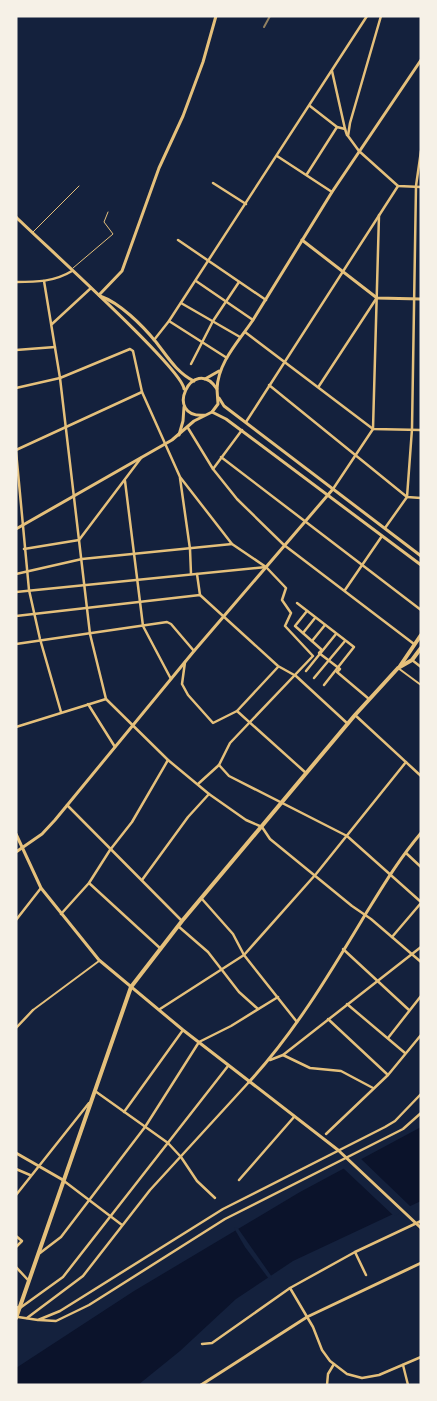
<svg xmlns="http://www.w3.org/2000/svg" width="437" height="1401" font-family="'Exo 2',sans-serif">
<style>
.water{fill:#0b132b}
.pier{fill:#14213d}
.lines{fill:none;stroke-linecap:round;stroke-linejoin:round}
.service{stroke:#e5c07b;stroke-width:1}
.pedestrian{stroke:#e5c07b;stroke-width:2}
.minor{stroke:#e5c07b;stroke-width:2.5}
.tertiary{stroke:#e5c07b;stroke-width:3}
.primary{stroke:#e5c07b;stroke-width:4}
.rail{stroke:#918062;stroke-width:2}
</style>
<rect width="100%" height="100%" fill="#14213d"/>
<polygon class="water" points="421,1127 421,1201 293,1261 236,1299 180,1351 138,1385 16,1385 16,1368 134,1291 300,1192"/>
<g class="pier">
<polygon points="359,1157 360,1158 412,1208 394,1216 342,1167"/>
<polygon points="237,1227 272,1277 269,1279 245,1247 234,1228"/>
</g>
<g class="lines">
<g class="service">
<polyline points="33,232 79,186"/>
<polyline points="73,268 113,234 104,222 108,212"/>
</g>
<g class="pedestrian">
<polyline points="398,668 421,685"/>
<polyline points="33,1010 99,961"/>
</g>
<g class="minor">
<polyline points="381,16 350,123 348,136 359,151 398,186 421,187"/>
<polyline points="332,71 345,129"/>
<polyline points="310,106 337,127 345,129 347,135"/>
<polyline points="277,156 332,192"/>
<polyline points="307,174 337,127"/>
<polyline points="213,183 246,204"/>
<polyline points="178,240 266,300"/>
<polyline points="44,281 60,378 90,634 106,699 168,760 209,794 246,820 262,827 270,839 352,906 371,919 421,962"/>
<polyline points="196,281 253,320"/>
<path d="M16,282C36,282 54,282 72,271"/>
<polyline points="181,303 240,337"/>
<polyline points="169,321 227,358"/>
<polyline points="52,324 91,288"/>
<polyline points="245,332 373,429 421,430"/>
<polyline points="154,340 169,321 367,16"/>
<polyline points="16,350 55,347"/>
<polyline points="191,364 213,321 239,282"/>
<polyline points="269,385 407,497 421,498"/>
<polyline points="319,386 376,299"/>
<polyline points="16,388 60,378 130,349 133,351 142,392 180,477 232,544 266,567 286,588 282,600 291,613 285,626 313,656 230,743 219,765 198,784"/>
<polyline points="246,422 398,186"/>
<polyline points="188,428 213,469 237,499 284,545 414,644"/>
<polyline points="16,450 142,392"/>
<polyline points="16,451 29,590 40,639 61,712"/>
<polyline points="221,457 421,610"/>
<polyline points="213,469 242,430"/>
<polyline points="180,478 190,549 191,574"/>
<polyline points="125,481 143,626 171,679"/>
<polyline points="333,489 373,429 379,215"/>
<polyline points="385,528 407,497 412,429 416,186 421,151"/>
<polyline points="24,549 79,540 141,458"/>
<polyline points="16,574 82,559 232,544"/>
<polyline points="197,574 200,595"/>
<polyline points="345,590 382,536"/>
<polyline points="16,592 266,567"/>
<polyline points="297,603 354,647 324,685"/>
<polyline points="307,611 295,626 322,650 319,653 340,669 337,672 369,699"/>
<polyline points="16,616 200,595 278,666 296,676 348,724"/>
<polyline points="303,633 315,618"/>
<polyline points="312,641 325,625"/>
<polyline points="16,644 167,622 171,624 194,651"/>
<polyline points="412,660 421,667"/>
<polyline points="185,662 182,684 188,695 213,723 237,711"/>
<polyline points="278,667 237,711 306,773"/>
<polyline points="306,671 336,634"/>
<polyline points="314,678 345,641"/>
<polyline points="88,704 115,747"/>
<polyline points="355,715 421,776"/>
<polyline points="16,727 106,699"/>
<polyline points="219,765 229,776 347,836 421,902"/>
<polyline points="67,805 182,921"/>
<polyline points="406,853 421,867"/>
<polyline points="142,880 188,817 209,794"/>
<polyline points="89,883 161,949"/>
<polyline points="202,899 233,934 244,955 297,1022"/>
<polyline points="61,914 89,883 110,850 132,822 168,760"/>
<polyline points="16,920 41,888"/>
<polyline points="178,926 208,952 239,992 258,1009"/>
<polyline points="392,937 421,903"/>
<polyline points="343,949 409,1010"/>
<polyline points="347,1004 405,1053"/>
<polyline points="160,1009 244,955 316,874 406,762"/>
<polyline points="328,1019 388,1075"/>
<polyline points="16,1028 33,1010"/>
<polyline points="388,1038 421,996"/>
<polyline points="283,1055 310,1068 341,1071 373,1088"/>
<polyline points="270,1060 283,1055 421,947"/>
<polyline points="95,1091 168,1143 181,1157 197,1181 215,1198"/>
<polyline points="124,1112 183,1030"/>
<polyline points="326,1134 388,1075 421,1035"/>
<polyline points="16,1169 30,1175"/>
<polyline points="239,1180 294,1117"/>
<polyline points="64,1181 122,1225"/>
<polyline points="16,1195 89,1103"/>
<polyline points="16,1236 22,1241 16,1247"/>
<polyline points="355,1252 421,1221"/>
<polyline points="40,1253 61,1237 145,1127 199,1042 231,1026 278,997"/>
<polyline points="16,1267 28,1280"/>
<polyline points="290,1288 313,1327 322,1350 330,1361 347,1374 362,1378 379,1375 421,1357"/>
<polyline points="16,1307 20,1308 63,1277 228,1066"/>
<polyline points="18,1317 38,1320 60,1311 223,1209 385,1127 395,1121 421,1094"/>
<polyline points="27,1318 83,1276 150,1190 249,1082"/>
<polyline points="39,1320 56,1321 89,1305 225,1219 403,1129 421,1113"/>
<polyline points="202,1344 212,1343 290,1288 355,1252 366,1275"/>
<polyline points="403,1365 408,1385"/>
<polyline points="327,1385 328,1374 334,1364"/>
</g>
<g class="tertiary">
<path d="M16,217C40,241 183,369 184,389"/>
<polyline points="302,240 377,298 421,299"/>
<polyline points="99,295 122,271 159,168 183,116 203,62 216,16"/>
<path d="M100,296C120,303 142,325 156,342C167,356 177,373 194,381"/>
<polyline points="205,379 219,371"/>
<path d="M217,389C218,362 239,341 253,320L332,192L421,60"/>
<polyline points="219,398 224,406 421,556"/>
<polyline points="212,412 226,419 421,565"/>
<polyline points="179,435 183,421 184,407"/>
<path d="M16,529L172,440L194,421L212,412L218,404L217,389C193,353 161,420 206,415"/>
<polyline points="16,834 41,888 99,960 183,1030 338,1150 421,1228"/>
<polyline points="16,852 42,834 55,820 194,651 333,489"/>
<path d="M249,1082C295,1032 330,973 365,915C383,886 399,859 421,833"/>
<polyline points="16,1153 63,1180"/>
<polyline points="201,1385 307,1317 421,1263"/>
</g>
<g class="primary">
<polyline points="400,666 421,635"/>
<polyline points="16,1318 131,987 182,921 355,715 398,668 412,660 421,648"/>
</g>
<polyline class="rail" points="264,27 270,16"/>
</g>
<rect width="437" height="1401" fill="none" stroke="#f6f1e7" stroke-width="35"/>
</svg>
